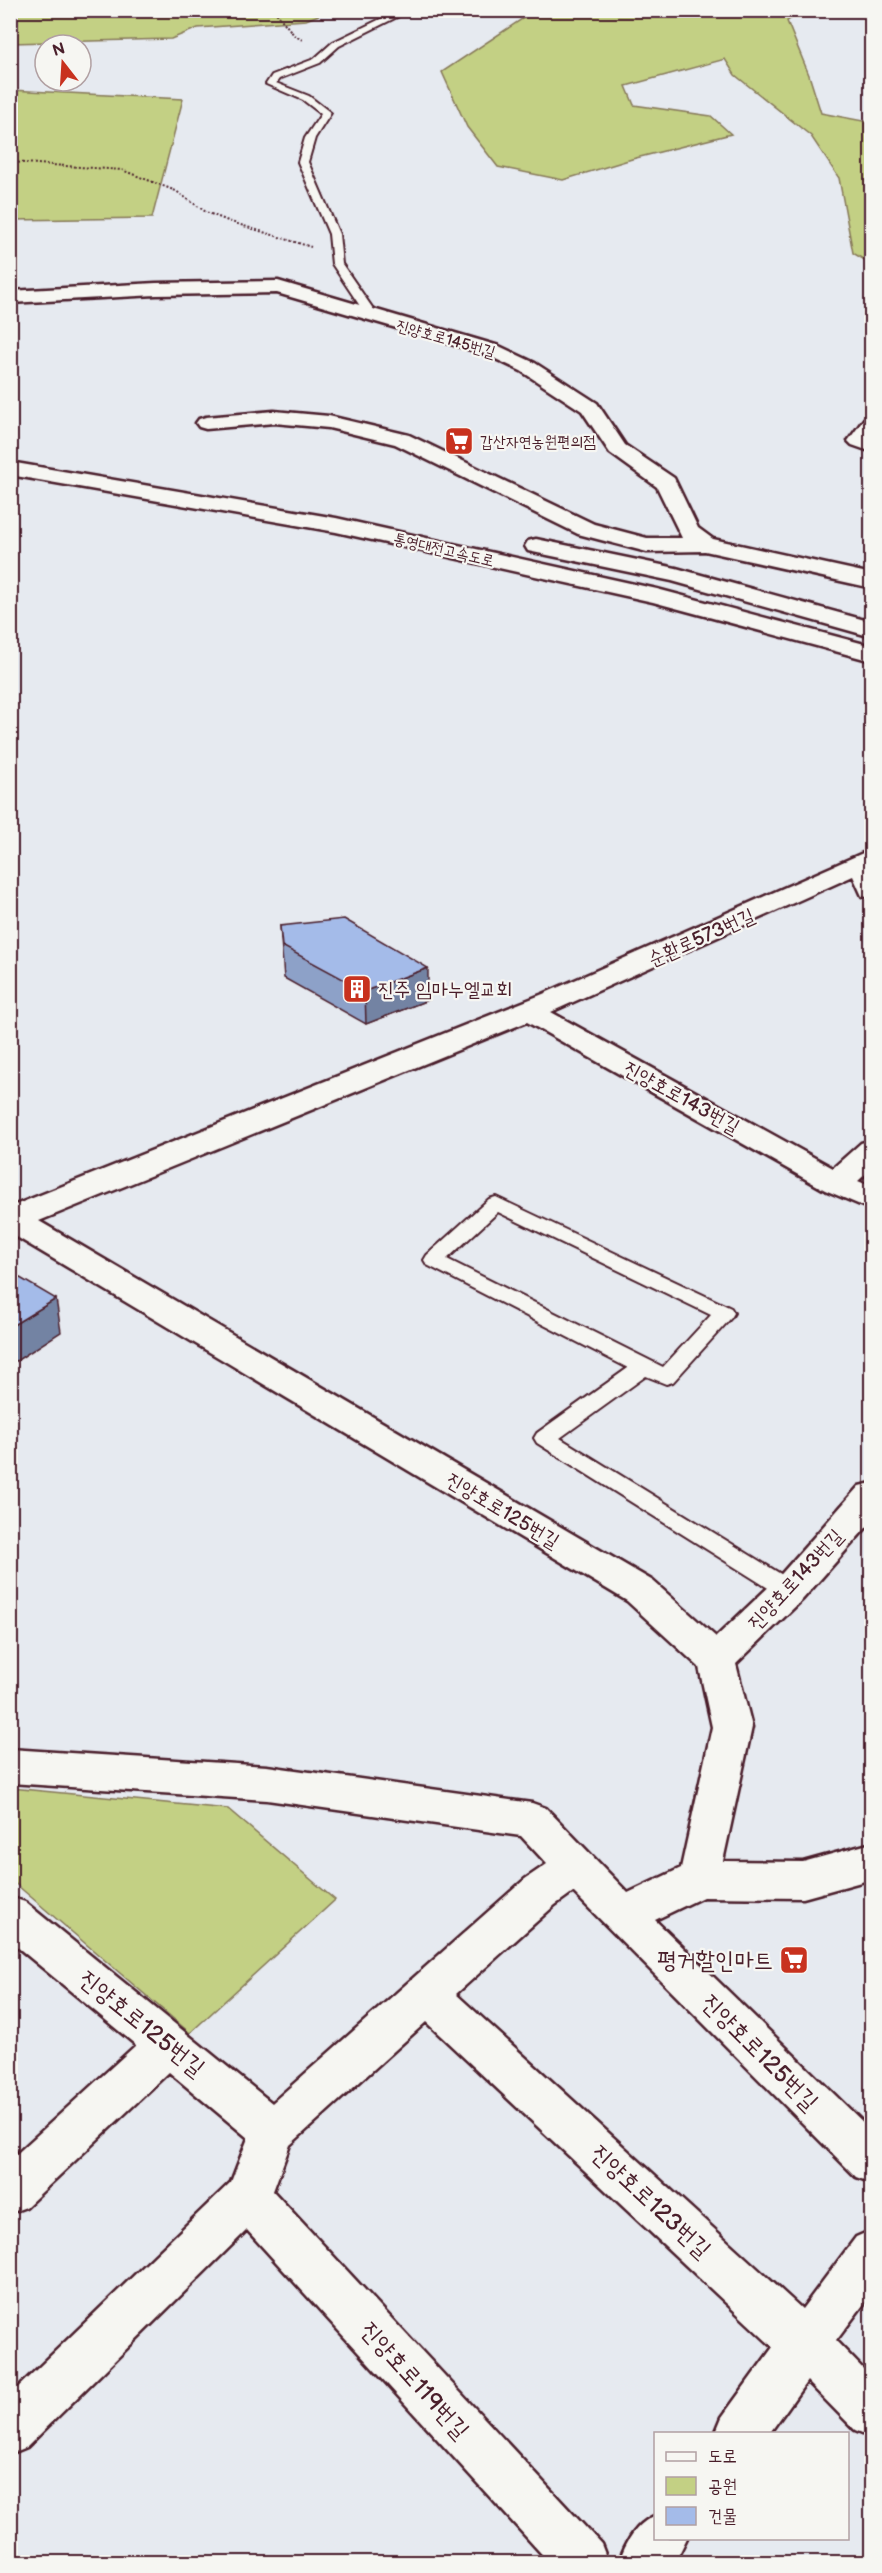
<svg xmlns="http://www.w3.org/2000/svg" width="882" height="2573" font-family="'Balsamiq Sans','Poor Story',sans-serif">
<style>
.green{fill:#c3d084;stroke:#867858;stroke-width:1.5}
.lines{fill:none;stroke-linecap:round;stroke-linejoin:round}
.service-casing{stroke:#4a1f2b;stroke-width:4}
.minor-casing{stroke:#4a1f2b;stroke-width:5}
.motorway-casing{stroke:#4a1f2b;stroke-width:5}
.path{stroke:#4a1f2b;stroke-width:2;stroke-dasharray:2 2;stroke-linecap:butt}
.service{fill:#f6f6f2;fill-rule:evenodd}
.minor{fill:#f6f6f2;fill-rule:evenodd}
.motorway{fill:#f6f6f2;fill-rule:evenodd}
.wall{fill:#8da1c8;stroke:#4a1f2b;stroke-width:1.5}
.shaded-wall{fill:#7383a3;stroke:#4a1f2b;stroke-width:1.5}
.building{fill:#a4bbe9;stroke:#4a1f2b;stroke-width:1.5}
.labels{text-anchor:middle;stroke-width:4.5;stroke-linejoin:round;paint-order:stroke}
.far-street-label{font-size:16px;fill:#4a1f2b;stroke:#f6f6f2}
.far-poi-label{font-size:16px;fill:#4a1f2b;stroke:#f6f6f2;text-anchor:start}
.street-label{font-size:20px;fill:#4a1f2b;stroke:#f6f6f2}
.poi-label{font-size:20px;fill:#4a1f2b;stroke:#f6f6f2;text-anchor:start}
.near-poi-label{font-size:24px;fill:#4a1f2b;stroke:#f6f6f2;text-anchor:end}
.near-street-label{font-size:24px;fill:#4a1f2b;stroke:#f6f6f2}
</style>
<rect width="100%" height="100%" fill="#e6eaf0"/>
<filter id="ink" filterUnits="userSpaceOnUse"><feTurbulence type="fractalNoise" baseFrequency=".0167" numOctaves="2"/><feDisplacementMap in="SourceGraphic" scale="12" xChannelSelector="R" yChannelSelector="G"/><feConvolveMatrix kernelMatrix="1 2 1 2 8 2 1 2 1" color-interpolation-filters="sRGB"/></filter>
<g filter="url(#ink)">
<g class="green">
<polygon points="10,11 11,10 329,11 306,20 198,28 171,39 11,43"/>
<polygon points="534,11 803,11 787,21 809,75 821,113 868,122 871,115 871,264 853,253 839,178 811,136 735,75 725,59 626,86 634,105 711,116 731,134 632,159 563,180 498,167 467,127 442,72"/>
<polygon points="10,90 183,99 152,218 11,220"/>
<polygon points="11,1788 228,1809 335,1900 190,2033 11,1880"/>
</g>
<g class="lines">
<g class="service-casing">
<g id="service">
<polygon points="399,10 411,10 339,46 320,63 279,79 276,83 309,96 331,113 315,138 308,162 339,234 342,264 378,316 372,319 368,318 332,264 329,234 298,162 305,138 321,114 303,100 266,84 272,75 314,59 333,42"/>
<path d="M496,1197L731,1308L734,1313L731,1318L673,1382L666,1384L646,1376L560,1438L797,1584L800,1590L797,1596L789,1599L781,1596L537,1443L534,1438L537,1433L628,1368L427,1265L424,1260L427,1255L489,1199ZM498,1212L711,1315L663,1367L447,1259Z"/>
</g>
</g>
<g class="minor-casing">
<g id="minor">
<polygon points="278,281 499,346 535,363 597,403 625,445 674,478 698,528 713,539 872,574 872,588 705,551 647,552 578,534 395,444 329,428 274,423 206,429 199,427 196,423 199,419 206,417 274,411 329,416 409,435 594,524 647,538 682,538 657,487 610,453 582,411 521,371 485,354 277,293 156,295 10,303 10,291 156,283"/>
<polygon points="871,417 872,417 872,452 852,445 848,441 864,419"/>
<polygon points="872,849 872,898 862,896 853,876 551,1012 833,1168 861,1143 872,1140 872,1168 858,1181 872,1187 872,1210 825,1190 527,1022 39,1221 653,1581 716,1637 776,1580 859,1486 872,1483 872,1521 802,1600 736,1664 752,1727 723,1861 803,1862 872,1843 872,1879 803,1898 703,1897 655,1920 872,2131 872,2183 856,2177 573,1892 555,1905 456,1994 802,2309 856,2237 872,2230 872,2293 836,2341 872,2378 872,2437 855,2430 807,2381 769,2434 715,2434 722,2417 773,2347 426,2022 290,2145 273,2191 601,2544 608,2562 549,2562 247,2230 27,2447 10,2454 10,2395 231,2182 248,2138 169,2072 26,2207 10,2213 10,2160 136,2045 10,1941 10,1897 25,1902 272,2103 525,1879 547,1864 521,1836 267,1800 10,1783 10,1749 267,1766 532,1803 546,1808 628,1893 681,1868 712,1727 699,1667 627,1601 10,1233 10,1207 543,994"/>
<path d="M656,2515V2538H687L675,2562H619C625,2543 636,2523 656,2515Z"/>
</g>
</g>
<g class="motorway-casing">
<g id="motorway">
<polygon points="10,462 336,518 657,589 872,646 872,661 653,602 336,532 10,475"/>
<polygon points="536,539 676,568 872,622 872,637 672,581 528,551 525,546 528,541"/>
</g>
</g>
<g class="path">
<polyline points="274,10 294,35 304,41"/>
<polyline points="10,12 17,10"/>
<polyline points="10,162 122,170 176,191 206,212 228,221 311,247"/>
</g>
<use href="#service" class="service"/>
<use href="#minor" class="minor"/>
<use href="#motorway" class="motorway"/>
</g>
<polygon class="wall" points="280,926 428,1000 366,1024 284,978"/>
<g class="shaded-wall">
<polygon points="428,968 428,1000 366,1024 365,991"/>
<polygon points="56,1299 61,1332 10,1365 10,1327"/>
</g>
<g class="building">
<polygon points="344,919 428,968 365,991 282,946 280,926"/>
<polygon points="10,1272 56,1299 10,1327"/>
</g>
</g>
<defs>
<g id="supermarket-square" transform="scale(1.5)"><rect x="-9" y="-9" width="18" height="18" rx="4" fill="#c8321e" stroke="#f6f6f2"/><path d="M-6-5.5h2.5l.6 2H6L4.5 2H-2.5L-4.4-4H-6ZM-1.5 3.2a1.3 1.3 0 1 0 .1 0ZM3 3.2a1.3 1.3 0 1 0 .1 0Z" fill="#fff"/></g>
<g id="building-square" transform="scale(1.5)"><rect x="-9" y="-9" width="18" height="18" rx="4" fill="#c8321e" stroke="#f6f6f2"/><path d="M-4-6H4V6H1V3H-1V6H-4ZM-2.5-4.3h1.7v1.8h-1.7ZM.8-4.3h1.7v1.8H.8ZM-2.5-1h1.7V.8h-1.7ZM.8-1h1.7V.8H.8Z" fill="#fff"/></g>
</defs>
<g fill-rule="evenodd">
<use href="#supermarket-square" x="459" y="441"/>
<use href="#building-square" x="357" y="989"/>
<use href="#supermarket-square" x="794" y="1960"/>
</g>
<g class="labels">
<g class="far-street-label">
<text transform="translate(446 338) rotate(16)" y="6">진양호로145번길</text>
<text transform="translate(444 549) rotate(13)" y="6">통영대전고속도로</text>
</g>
<g class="far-poi-label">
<text x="480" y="447">갑산자연농원편의점</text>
</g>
<g class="street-label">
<text transform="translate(701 937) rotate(-24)" y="7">순환로573번길</text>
<text transform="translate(682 1097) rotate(29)" y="7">진양호로143번길</text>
<text transform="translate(503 1510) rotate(31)" y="7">진양호로125번길</text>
<text transform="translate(795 1579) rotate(-47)" y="7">진양호로143번길</text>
</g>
<g class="poi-label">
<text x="378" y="996">진주 임마누엘교회</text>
</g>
<g class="near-poi-label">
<text x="773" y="1968">평거할인마트</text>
</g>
<g class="near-street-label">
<text transform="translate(142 2023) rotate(39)" y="8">진양호로125번길</text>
<text transform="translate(760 2052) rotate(45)" y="8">진양호로125번길</text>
<text transform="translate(651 2201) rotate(43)" y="8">진양호로123번길</text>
<text transform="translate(415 2380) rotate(48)" y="8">진양호로119번길</text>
</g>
</g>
<rect width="882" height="2573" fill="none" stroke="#f6f6f2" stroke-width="36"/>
<rect x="18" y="18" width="846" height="2537" fill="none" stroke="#4a1f2b" stroke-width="2" filter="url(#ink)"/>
<rect x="654" y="2432" width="195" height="108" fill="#f6f6f2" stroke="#b1a0a2" stroke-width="1.5"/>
<rect x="666" y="2452" width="30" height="9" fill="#f6f6f2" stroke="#b1a0a2" stroke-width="1.5"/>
<text x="708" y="2462" font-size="18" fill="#4a1f2b">도로</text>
<rect x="666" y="2477" width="30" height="18" fill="#c3d084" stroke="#b1a0a2" stroke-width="1.5"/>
<text x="708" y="2492" font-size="18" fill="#4a1f2b">공원</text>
<rect x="666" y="2507" width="30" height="18" fill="#a4bbe9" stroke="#b1a0a2" stroke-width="1.5"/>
<text x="708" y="2522" font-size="18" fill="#4a1f2b">건물</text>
<g transform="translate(63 63) rotate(343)"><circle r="28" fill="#f6f6f2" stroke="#b1a0a2" stroke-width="1.5"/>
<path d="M0-4.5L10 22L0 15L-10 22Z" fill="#c8321e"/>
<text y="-9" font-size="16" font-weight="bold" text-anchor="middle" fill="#4a1f2b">N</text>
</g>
</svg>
